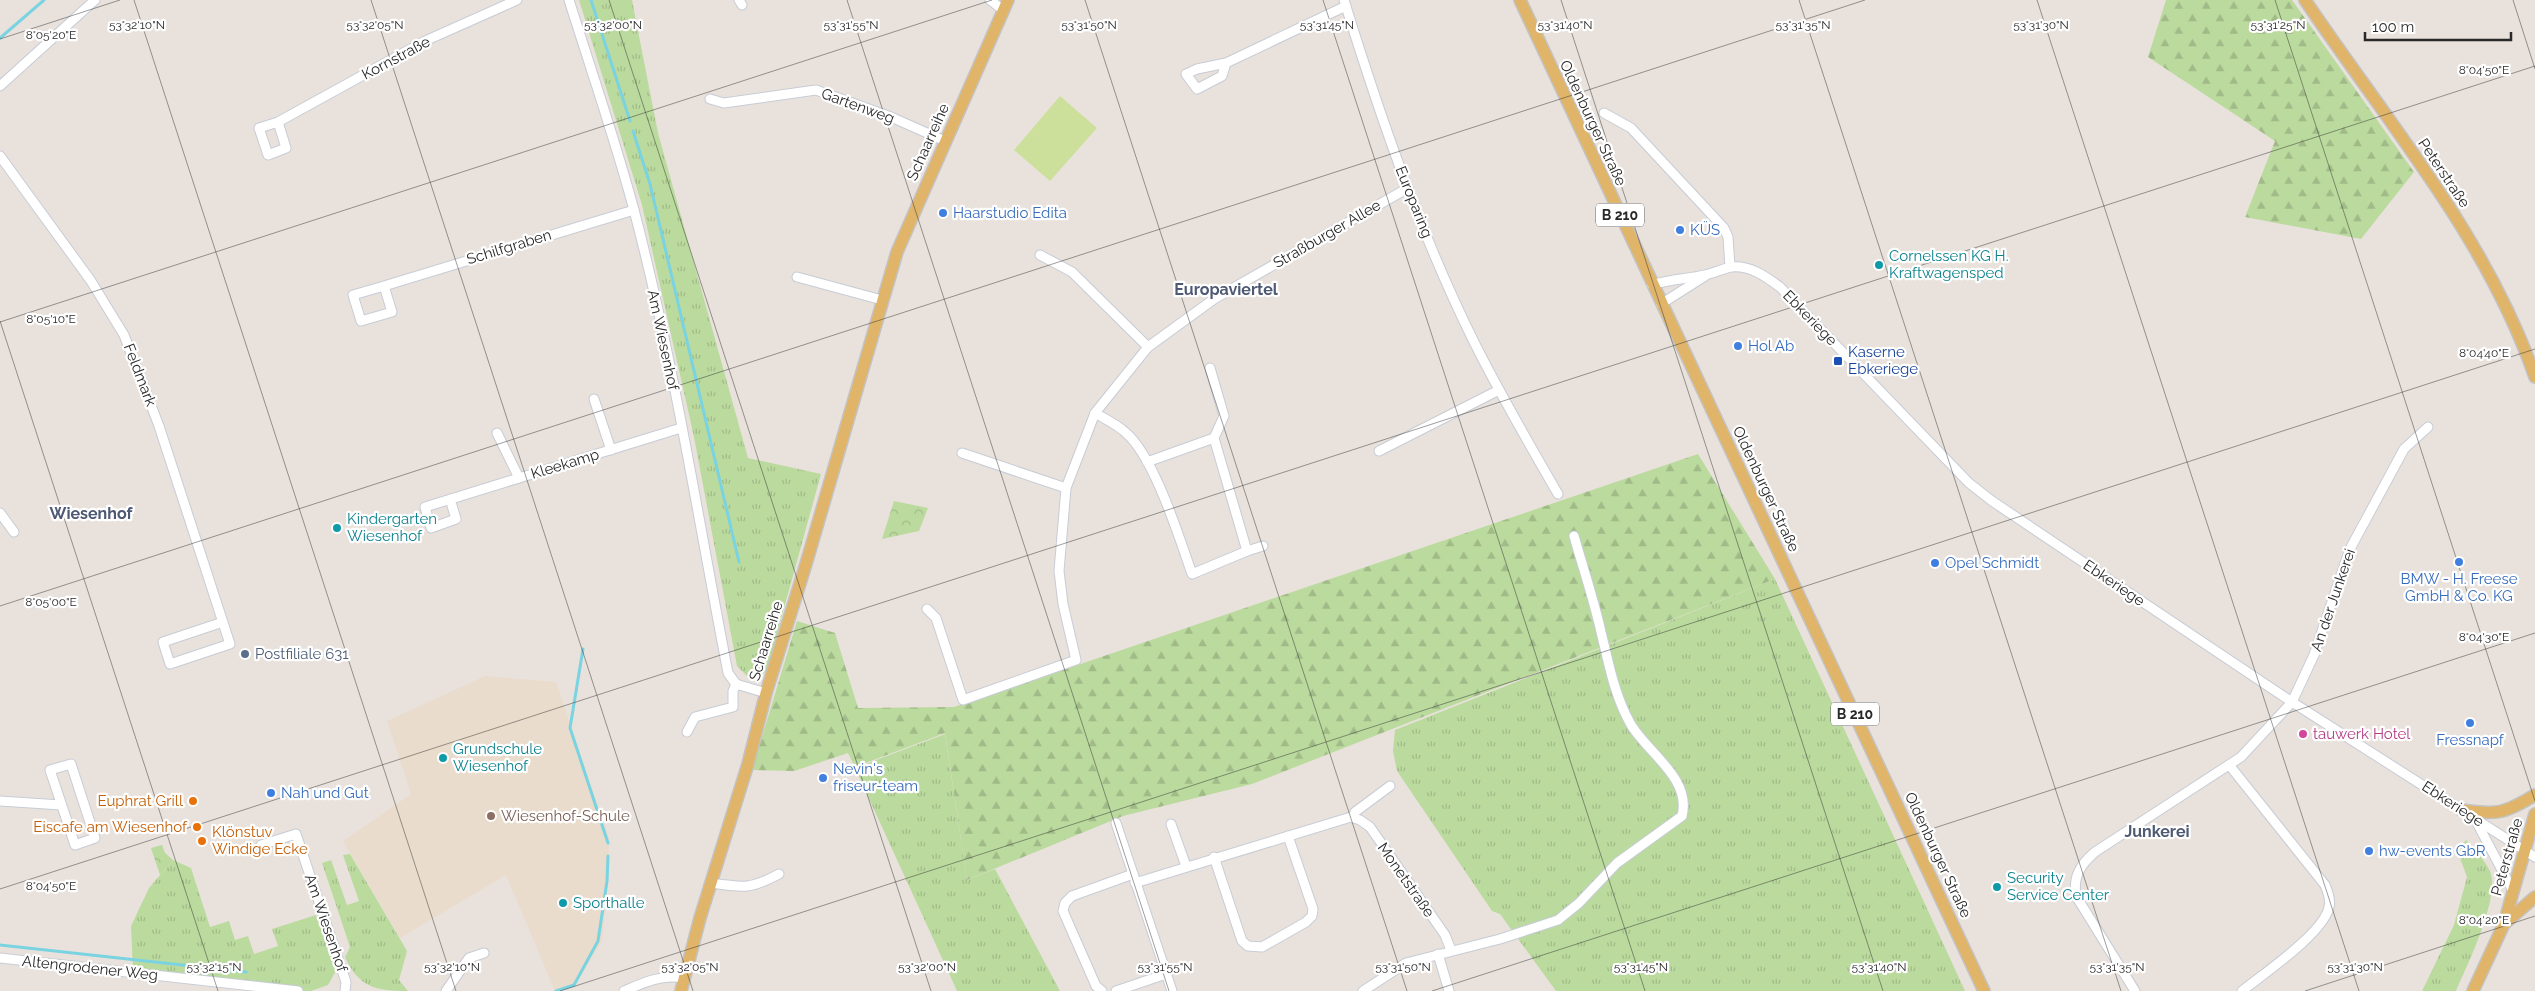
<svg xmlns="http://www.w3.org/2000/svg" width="2535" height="991" font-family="Raleway,sans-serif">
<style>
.education{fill:#e9dccd}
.grass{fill:url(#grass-tufts)}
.forest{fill:url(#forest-firs)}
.park{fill:url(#park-crowns)}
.pitch{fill:#cce09b}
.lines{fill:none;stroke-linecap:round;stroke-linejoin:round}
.stream{stroke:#7ad3e0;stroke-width:3}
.minor-casing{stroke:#c7ccd5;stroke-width:11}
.major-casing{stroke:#c3c3c3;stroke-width:14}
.minor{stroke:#fff;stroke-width:9}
.major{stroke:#e0b56a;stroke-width:11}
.ticks{fill:none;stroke:#292929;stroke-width:1;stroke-opacity:0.45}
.shop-dot{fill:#3f7fe0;stroke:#fff;stroke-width:2}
.culture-dot{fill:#0f9aa8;stroke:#fff;stroke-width:2}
.transit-dot{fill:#1a4fb4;stroke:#fff;stroke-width:2}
.service-dot{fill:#5c6f8a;stroke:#fff;stroke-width:2}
.hotel-dot{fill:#d1479c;stroke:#fff;stroke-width:2}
.food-dot{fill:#e8710a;stroke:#fff;stroke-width:2}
.education-dot{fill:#8d6e63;stroke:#fff;stroke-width:2}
.labels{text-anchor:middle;stroke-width:4.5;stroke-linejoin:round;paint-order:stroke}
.shield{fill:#fff;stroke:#696969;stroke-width:1}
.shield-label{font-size:14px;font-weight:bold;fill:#292929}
.street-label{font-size:15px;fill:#292929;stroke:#fff}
.shop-label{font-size:15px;fill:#366cbe;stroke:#fff;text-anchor:start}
.culture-label{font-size:15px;fill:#0d838f;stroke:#fff;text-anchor:start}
.transit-label{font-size:15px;fill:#164399;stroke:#fff;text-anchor:start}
.service-label{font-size:15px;fill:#4e5e75;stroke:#fff;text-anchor:start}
.hotel-label{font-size:15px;fill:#b23c85;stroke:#fff;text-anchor:start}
.food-label{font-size:15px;fill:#c56008;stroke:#fff;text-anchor:end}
.education-label{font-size:15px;fill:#785e54;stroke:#fff;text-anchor:start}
.neighbourhood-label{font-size:16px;font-weight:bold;fill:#4e5a74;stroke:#fff}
.ticks-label{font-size:12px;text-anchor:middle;fill:#292929;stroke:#fff;stroke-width:4.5;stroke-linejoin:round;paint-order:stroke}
</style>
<defs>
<pattern id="grass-tufts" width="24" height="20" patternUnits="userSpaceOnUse" patternTransform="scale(1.25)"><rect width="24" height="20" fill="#bbda9e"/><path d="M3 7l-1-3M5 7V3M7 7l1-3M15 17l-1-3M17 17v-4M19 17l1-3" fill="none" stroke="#a1bb88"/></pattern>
<pattern id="forest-firs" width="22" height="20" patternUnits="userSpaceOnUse" patternTransform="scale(1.25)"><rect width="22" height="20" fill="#bbda9e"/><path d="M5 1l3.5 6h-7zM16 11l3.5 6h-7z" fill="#a1bb88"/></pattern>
<pattern id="park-crowns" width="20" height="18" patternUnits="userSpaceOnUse" patternTransform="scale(1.25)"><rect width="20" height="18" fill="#bbda9e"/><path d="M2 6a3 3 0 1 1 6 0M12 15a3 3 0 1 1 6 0" fill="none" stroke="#a1bb88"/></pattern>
</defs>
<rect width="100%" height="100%" fill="#e9e2dc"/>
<polygon class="education" points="485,676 556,682 609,838 608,885 602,941 574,986 559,991 555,991 506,875 400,938 343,841 411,794 387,721"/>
<g class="grass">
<polygon points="579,0 632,0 658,133 748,458 821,474 767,670 758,679 748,677 737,666 694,437 642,205"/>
<polygon points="1775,579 1965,991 1556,991 1500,914 1492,911 1397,771 1393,751 1395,730"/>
<polygon points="945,734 967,880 995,869 1060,991 957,991 855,768"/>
<path d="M2466,840C2475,850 2484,859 2490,871C2501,896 2467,966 2456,991H2422L2454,925L2467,877L2457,850Z"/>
<path d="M350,854L407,951L399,980L408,991C377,991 359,988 345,957L350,947L322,863L331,860L347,905L359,901L343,855Z"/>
<polygon points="173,860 191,868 210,927 229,921 235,940 248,936 254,954 278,946 272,929 316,915 329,953 334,957 337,969 328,985 311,991 299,991 133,973 131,926 149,888"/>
</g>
<g class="forest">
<polygon points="2166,0 2292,0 2414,172 2361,239 2245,217 2275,141 2148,57"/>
<polygon points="1698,454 1775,579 1252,784 1123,816 967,880 945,733 855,767 848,753 794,771 752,770 797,621 835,633 858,708 954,707"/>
</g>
<g class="park">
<polygon points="894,501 928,508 919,531 882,539"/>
<polygon points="162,845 165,853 173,860 160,875 151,848"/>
</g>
<polygon class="pitch" points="1060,96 1097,128 1050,181 1014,150"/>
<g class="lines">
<g class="stream">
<polyline points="591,0 630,121"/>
<polyline points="0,38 44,0"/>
<polyline points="633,131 650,184 739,562"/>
<polyline points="583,649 570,728 608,843"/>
<polyline points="0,945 246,972"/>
<polyline points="556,991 574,985 598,941 607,881 608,856"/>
</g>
<g class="minor-casing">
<g id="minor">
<path d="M569,0C591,70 615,139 634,210C674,362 698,519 728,673L736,684L766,693"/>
<polyline points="739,0 742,5"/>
<polyline points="990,0 1003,10"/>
<path d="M1344,0C1380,116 1420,233 1474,342C1500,394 1529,444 1558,494"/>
<polyline points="1226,63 1222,76 1197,89 1186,74 1197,69 1226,63 1346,6"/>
<polyline points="0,86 95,0"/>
<polyline points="710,99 724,103 816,90 891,117 945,141"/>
<polyline points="1604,113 1631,128 1724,228 1728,237 1730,267"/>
<polyline points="278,122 286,148 268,155 259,128 278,122 425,41 517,0"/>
<polyline points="0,156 91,281 124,335 159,426 230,644 170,664 163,642 223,622"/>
<polyline points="1040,255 1072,272 1148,347"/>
<polyline points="797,277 882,300"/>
<path d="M1652,285C1670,279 1687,279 1705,275C1714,273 1722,269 1731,267C1750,265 1765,276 1780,287L1969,483L1992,501L2292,702L2535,857"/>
<polyline points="384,286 353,295 361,321 392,312 384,286 634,210"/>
<polyline points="1661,304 1705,276"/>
<polyline points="1210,368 1224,416 1214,438"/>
<polyline points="594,399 611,450"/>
<path d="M1095,413C1105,419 1116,424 1125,432C1154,456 1179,537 1192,574L1247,551L1214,438L1147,462"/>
<polyline points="497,433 519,478"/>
<polyline points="1379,451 1499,390"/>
<polyline points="962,453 1066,488"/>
<polyline points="450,499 456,519 431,528 425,507 681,428"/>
<polyline points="0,513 14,532"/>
<polyline points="1247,551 1263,546"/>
<polyline points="927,609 936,618 963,700 1076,660 1063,604 1059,571 1066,488 1095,413 1148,347 1214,299 1408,188"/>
<polyline points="687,732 695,717 733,707 733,691 736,684"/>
<polygon points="71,764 95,838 75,845 50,770"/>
<path d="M2230,766L2325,885C2328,892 2331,900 2329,907C2324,933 2263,974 2242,991"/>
<polyline points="0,801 61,805"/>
<polyline points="1353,818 1355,812 1390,786"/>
<polyline points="2475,819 2513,891"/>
<polyline points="1116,823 1172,991"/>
<polyline points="1171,824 1186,866"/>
<polyline points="261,845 296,834 346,982 345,991"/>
<polyline points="1214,857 1242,941 1248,946 1262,947 1306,922 1312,916 1313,909 1288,836"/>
<path d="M712,883C744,888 751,889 779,874"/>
<polyline points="1135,883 1351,817 1360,820 1370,827 1445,935 1451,950"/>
<polyline points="1438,954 1449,991"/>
<polyline points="0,958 298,991"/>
<polyline points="446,991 469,958 484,953"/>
<path d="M624,991C643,983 662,974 683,978"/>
<polyline points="1102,991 1096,986 1063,911 1065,903 1072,896 1133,874"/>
<polyline points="1116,991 1166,974"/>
<path d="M1363,991L1406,963L1500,939L1558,920L1579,903L1617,863L1682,816C1692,778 1646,752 1630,723C1614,694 1609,664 1601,632C1594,600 1583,568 1574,536"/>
<path d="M2135,991L2076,896C2073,876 2080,865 2095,852L2241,757L2292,702L2314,655L2350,549L2404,449L2428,427"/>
</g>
</g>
<g class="major-casing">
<g id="major">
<polyline points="1520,0 1984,991"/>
<path d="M2305,0C2387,122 2486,236 2535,377"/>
<path d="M2461,810C2497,815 2504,814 2535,795"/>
<polyline points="2504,924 2535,897"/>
<polyline points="681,991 700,918 748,764 766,693 806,564 897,252 1008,0"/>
<polyline points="2473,991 2504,924 2535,814"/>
</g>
</g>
<use href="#minor" class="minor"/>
<use href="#major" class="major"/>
</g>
<path class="ticks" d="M134,0L456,991M371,0L693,991M609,0L931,991M847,0L1169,991M1085,0L1407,991M1323,0L1645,991M1561,0L1883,991M1799,0L2121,991M2037,0L2359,991M2275,0L2535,801M2513,0L2535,69M0,39L120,0M0,321L218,991M0,322L992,0M0,606L1865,0M0,889L2535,66M560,991L2535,349M1432,991L2535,633M2305,991L2535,916"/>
<g class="shop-dot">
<circle cx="943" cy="213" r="5"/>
<circle cx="1680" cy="230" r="5"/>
<circle cx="1738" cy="346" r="5"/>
<circle cx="2459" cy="562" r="5"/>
<circle cx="1935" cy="563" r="5"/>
<circle cx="2470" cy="723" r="5"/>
<circle cx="823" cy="778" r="5"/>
<circle cx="271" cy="793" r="5"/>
<circle cx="2369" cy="851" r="5"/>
</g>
<g class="culture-dot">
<circle cx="1879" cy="265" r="5"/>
<circle cx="337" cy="528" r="5"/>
<circle cx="443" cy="758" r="5"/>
<circle cx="1997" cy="887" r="5"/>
<circle cx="563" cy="903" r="5"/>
</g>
<rect class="transit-dot" x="1833" y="356" width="10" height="10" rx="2.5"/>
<circle class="service-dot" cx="245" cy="654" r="5"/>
<circle class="hotel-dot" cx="2303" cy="734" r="5"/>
<g class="food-dot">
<circle cx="193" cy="801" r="5"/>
<circle cx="197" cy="827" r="5"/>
<circle cx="202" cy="841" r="5"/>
</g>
<circle class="education-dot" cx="491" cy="816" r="5"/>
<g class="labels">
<g class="shield">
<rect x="1596" y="203.5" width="48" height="23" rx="4"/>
<rect x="1831" y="702.5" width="48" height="23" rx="4"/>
</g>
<g class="shield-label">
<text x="1620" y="220">B 210</text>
<text x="1855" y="719">B 210</text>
</g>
<g class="street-label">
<text transform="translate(396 58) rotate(-28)" y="5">Kornstraße</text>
<text transform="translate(858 106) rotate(20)" y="5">Gartenweg</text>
<text transform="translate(1593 123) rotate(65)" y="5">Oldenburger Straße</text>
<text transform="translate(928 142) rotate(-66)" y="5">Schaarreihe</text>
<text transform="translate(2444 173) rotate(56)" y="5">Peterstraße</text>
<text transform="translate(1414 202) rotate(68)" y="5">Europaring</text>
<text transform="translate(1327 234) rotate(-30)" y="5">Straßburger Allee</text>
<text transform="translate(509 247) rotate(-17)" y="5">Schilfgraben</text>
<text transform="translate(1810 318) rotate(46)" y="5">Ebkeriege</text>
<text transform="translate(663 340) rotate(78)" y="5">Am Wiesenhof</text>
<text transform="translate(140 375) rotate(69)" y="5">Feldmark</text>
<text transform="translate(565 464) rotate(-17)" y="5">Kleekamp</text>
<text transform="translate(1766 489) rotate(65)" y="5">Oldenburger Straße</text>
<text transform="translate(2114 583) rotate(34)" y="5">Ebkeriege</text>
<text transform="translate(2333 600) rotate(-71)" y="5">An der Junkerei</text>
<text transform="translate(766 641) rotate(-73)" y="5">Schaarreihe</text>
<text transform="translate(2453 804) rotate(33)" y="5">Ebkeriege</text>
<text transform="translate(1938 855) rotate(65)" y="5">Oldenburger Straße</text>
<text transform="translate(2507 857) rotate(-74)" y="5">Peterstraße</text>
<text transform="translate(1406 880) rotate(55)" y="5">Monetstraße</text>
<text transform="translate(326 923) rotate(71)" y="5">Am Wiesenhof</text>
<text transform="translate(90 968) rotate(6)" y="5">Altengrodener Weg</text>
</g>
<g class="shop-label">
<text x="953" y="218">Haarstudio Edita</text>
<text x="1690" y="235">KÜS</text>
<text x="1748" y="351">Hol Ab</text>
<text x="1945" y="568">Opel Schmidt</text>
<text x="2459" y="584" text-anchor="middle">BMW - H. Freese<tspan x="2459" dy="17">GmbH &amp; Co. KG</tspan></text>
<text x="2470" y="745" text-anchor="middle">Fressnapf</text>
<text x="833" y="774">Nevin's<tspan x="833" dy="17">friseur-team</tspan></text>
<text x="281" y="798">Nah und Gut</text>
<text x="2379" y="856">hw-events GbR</text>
</g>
<g class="culture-label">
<text x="1889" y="261">Cornelssen KG H.<tspan x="1889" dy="17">Kraftwagensped</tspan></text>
<text x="347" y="524">Kindergarten<tspan x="347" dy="17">Wiesenhof</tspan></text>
<text x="453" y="754">Grundschule<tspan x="453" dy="17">Wiesenhof</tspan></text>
<text x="2007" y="883">Security<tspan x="2007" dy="17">Service Center</tspan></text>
<text x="573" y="908">Sporthalle</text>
</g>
<g class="transit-label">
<text x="1848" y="357">Kaserne<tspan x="1848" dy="17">Ebkeriege</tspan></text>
</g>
<g class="service-label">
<text x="255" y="659">Postfiliale 631</text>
</g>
<g class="hotel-label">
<text x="2313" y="739">tauwerk Hotel</text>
</g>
<g class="food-label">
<text x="183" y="806">Euphrat Grill</text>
<text x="187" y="832">Eiscafe am Wiesenhof</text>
<text x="212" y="837" text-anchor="start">Klönstuv<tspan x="212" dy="17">Windige Ecke</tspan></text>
</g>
<g class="education-label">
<text x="501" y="821">Wiesenhof-Schule</text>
</g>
<g class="neighbourhood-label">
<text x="1226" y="295">Europaviertel</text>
<text x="91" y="519">Wiesenhof</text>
<text x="2157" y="837">Junkerei</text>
</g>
</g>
<g class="ticks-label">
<text x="137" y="29">53°32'10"N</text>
<text x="375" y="29">53°32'05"N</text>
<text x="613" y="29">53°32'00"N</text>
<text x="851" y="29">53°31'55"N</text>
<text x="1089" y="29">53°31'50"N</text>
<text x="1327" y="29">53°31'45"N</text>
<text x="1565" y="29">53°31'40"N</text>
<text x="1803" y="29">53°31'35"N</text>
<text x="2041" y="29">53°31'30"N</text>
<text x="2278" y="29">53°31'25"N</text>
<text x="51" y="39">8°05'20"E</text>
<text x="2484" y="74">8°04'50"E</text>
<text x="51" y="323">8°05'10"E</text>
<text x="2484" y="357">8°04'40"E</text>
<text x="51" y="606">8°05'00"E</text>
<text x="2484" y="641">8°04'30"E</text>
<text x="51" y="890">8°04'50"E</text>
<text x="2484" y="924">8°04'20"E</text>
<text x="214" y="971">53°32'15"N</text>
<text x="452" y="971">53°32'10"N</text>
<text x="690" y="971">53°32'05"N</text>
<text x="927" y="971">53°32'00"N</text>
<text x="1165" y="971">53°31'55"N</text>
<text x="1403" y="971">53°31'50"N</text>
<text x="1641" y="971">53°31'45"N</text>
<text x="1879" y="971">53°31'40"N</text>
<text x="2117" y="971">53°31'35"N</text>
<text x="2355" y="971">53°31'30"N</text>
</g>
<path d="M2365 32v8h146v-8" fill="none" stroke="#292929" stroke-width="2.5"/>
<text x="2372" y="32" font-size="15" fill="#292929" stroke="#ffffff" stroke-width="4" paint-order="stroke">100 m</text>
</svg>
